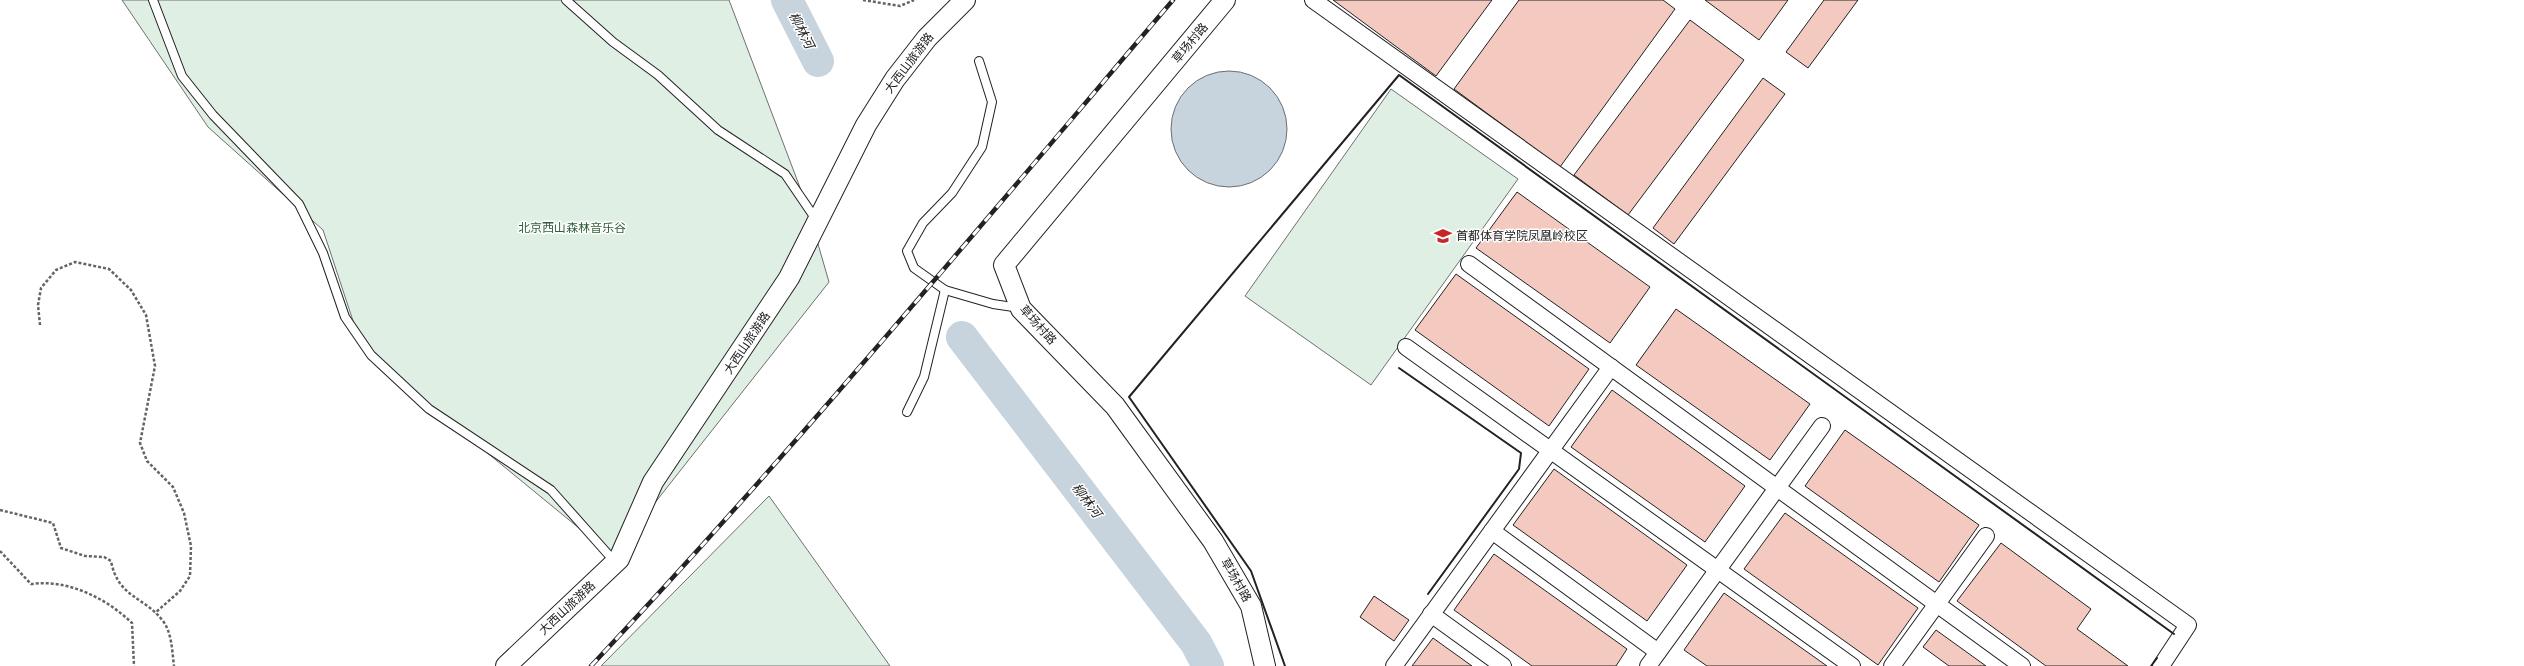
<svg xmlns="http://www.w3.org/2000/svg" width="2524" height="666" font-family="'Fira Sans','Noto Sans SC',sans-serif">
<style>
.green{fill:#e0efe3;stroke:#6f6f6f}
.water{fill:#c7d3dd;stroke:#6f6f6f}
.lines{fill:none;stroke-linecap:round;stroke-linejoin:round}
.river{stroke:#c7d3dd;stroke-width:32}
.building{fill:#f3c9c0;stroke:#222}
.service-casing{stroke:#222;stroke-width:10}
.minor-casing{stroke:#222;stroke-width:18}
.tertiary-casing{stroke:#222;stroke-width:22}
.path{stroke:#646464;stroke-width:2.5;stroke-dasharray:3 2;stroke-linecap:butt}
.service{stroke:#fff;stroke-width:8}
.minor{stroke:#fff;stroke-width:16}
.tertiary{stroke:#fff;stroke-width:20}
.rail-casing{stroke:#222;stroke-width:4.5}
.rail{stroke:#fff;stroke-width:3;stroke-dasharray:9;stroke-linecap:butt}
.wall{stroke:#222;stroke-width:2}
.labels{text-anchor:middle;stroke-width:3;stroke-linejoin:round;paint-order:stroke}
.street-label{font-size:12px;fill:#222;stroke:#fff}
.park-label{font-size:12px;fill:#2f5e38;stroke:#fff}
.poi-label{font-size:12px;fill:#222;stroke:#fff;text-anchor:start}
.water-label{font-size:13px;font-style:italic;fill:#222;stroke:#fff}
</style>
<rect width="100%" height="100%" fill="#fff"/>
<g class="green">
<polygon points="122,0 729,0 807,206 829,282 613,556 363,351 323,230 208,127"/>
<polygon points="1391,89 1518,179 1371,385 1245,296"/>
<polygon points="769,496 890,666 601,666"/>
</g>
<circle class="water" cx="1229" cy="129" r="58"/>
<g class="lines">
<g class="river">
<polyline points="787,0 818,61"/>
<polyline points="962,337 1196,643 1208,666"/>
</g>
</g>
<g class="building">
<polygon points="1333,0 1492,0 1436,76"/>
<polygon points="1519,0 1663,0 1675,9 1560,167 1454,89"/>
<polygon points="1705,0 1788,0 1759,40"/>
<polygon points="1824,0 1858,0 1808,68 1786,52"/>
<polygon points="1690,20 1744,60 1628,215 1574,175"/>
<polygon points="1763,78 1785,94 1674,244 1653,228"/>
<polygon points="1517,192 1650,287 1610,343 1476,248"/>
<polygon points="1456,274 1589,369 1549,426 1415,330"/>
<polygon points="1676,309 1810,404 1770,460 1636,365"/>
<polygon points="1612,390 1745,486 1705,542 1571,447"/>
<polygon points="1845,430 1979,525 1939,582 1805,486"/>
<polygon points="1554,469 1687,565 1647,621 1513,525"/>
<polygon points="1785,513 1918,608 1878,665 1744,569"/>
<polygon points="2001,543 2091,609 2077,629 2128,666 2046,666 1957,601"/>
<polygon points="1494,554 1627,649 1616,666 1532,666 1454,610"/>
<polygon points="1724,593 1827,666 1707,666 1684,650"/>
<polygon points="1374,596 1409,620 1394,641 1360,617"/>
<polygon points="1936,630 1986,666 1949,666 1923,647"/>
<polygon points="1433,638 1472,666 1412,666"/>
</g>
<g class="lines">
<g class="service-casing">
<g id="service">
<polyline points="153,0 182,76 213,115 299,204 323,253 345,317 371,355 429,409 551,490 615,562"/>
<polyline points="566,0 613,42 658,75 718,130 785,174 817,221"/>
<polyline points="979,61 992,102 982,147 952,193 923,223 907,251 914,268 945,290 993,304 1020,308"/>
<polyline points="907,412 924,377 945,290"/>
</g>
</g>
<g class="minor-casing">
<g id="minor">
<polyline points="1313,0 2188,625 2161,666"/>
<polyline points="1469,264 2022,666"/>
<polyline points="1406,347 1852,666"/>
<polyline points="1492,531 1658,652"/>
<polyline points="1431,614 1503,666"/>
<polyline points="1394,666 1611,367"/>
<polyline points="1648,666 1822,426"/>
<polyline points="1892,666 1986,536"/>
</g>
</g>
<g class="tertiary-casing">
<g id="tertiary">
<polyline points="1225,0 1004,265 1021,309 1115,406 1213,541 1251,606 1265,666"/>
<polyline points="506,666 619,559 653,482 789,278 866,125 895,79 927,38 965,0"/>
</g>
</g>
<g class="path">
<polyline points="863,0 900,6 914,0"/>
<polyline points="40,325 38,305 41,288 56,270 75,262 109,269 131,290 146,315 155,366 140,443 147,461 173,487 184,513 191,546 190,576 180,591 155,613"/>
<path d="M0,510L53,523L61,548L85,556L104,557L111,561C118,598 144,596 163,621C172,633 172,651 174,666"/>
<path d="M0,551L31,584C68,579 106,598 132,623L134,666"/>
</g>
<use href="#service" class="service"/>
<use href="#minor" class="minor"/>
<use href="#tertiary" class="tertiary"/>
<g class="rail-casing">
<path id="rail" d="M591,666C793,451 982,224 1173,0"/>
</g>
<use href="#rail" class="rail"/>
<g class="wall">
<polyline points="1399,368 1521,453 1519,469 1428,594"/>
<polyline points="1285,666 1251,571 1129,397 1399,75 2174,634"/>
<polyline points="2151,666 2157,658"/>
</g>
</g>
<defs>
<g id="university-bare" transform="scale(1.38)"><path d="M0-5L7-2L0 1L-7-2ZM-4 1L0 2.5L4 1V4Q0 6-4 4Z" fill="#c62828" stroke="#fff" stroke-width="2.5" paint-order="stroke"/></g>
</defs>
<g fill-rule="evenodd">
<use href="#university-bare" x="1443" y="236"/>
</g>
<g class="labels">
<g class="street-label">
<text transform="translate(1190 43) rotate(-50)" y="4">草场村路</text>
<text transform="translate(909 63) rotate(-53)" y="4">大西山旅游路</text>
<text transform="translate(1038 325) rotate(48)" y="4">草场村路</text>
<text transform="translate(747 343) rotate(-56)" y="4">大西山旅游路</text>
<text transform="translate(1236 580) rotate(60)" y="4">草场村路</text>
<text transform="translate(567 608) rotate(-43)" y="4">大西山旅游路</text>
</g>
<g class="park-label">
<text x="572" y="232">北京西山森林音乐谷</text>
</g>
<g class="poi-label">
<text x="1456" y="240">首都体育学院凤凰岭校区</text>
</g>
<g class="water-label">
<text transform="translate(802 30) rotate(63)" y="5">柳林河</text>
<text transform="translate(1087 500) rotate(53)" y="5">柳林河</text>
</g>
</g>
</svg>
